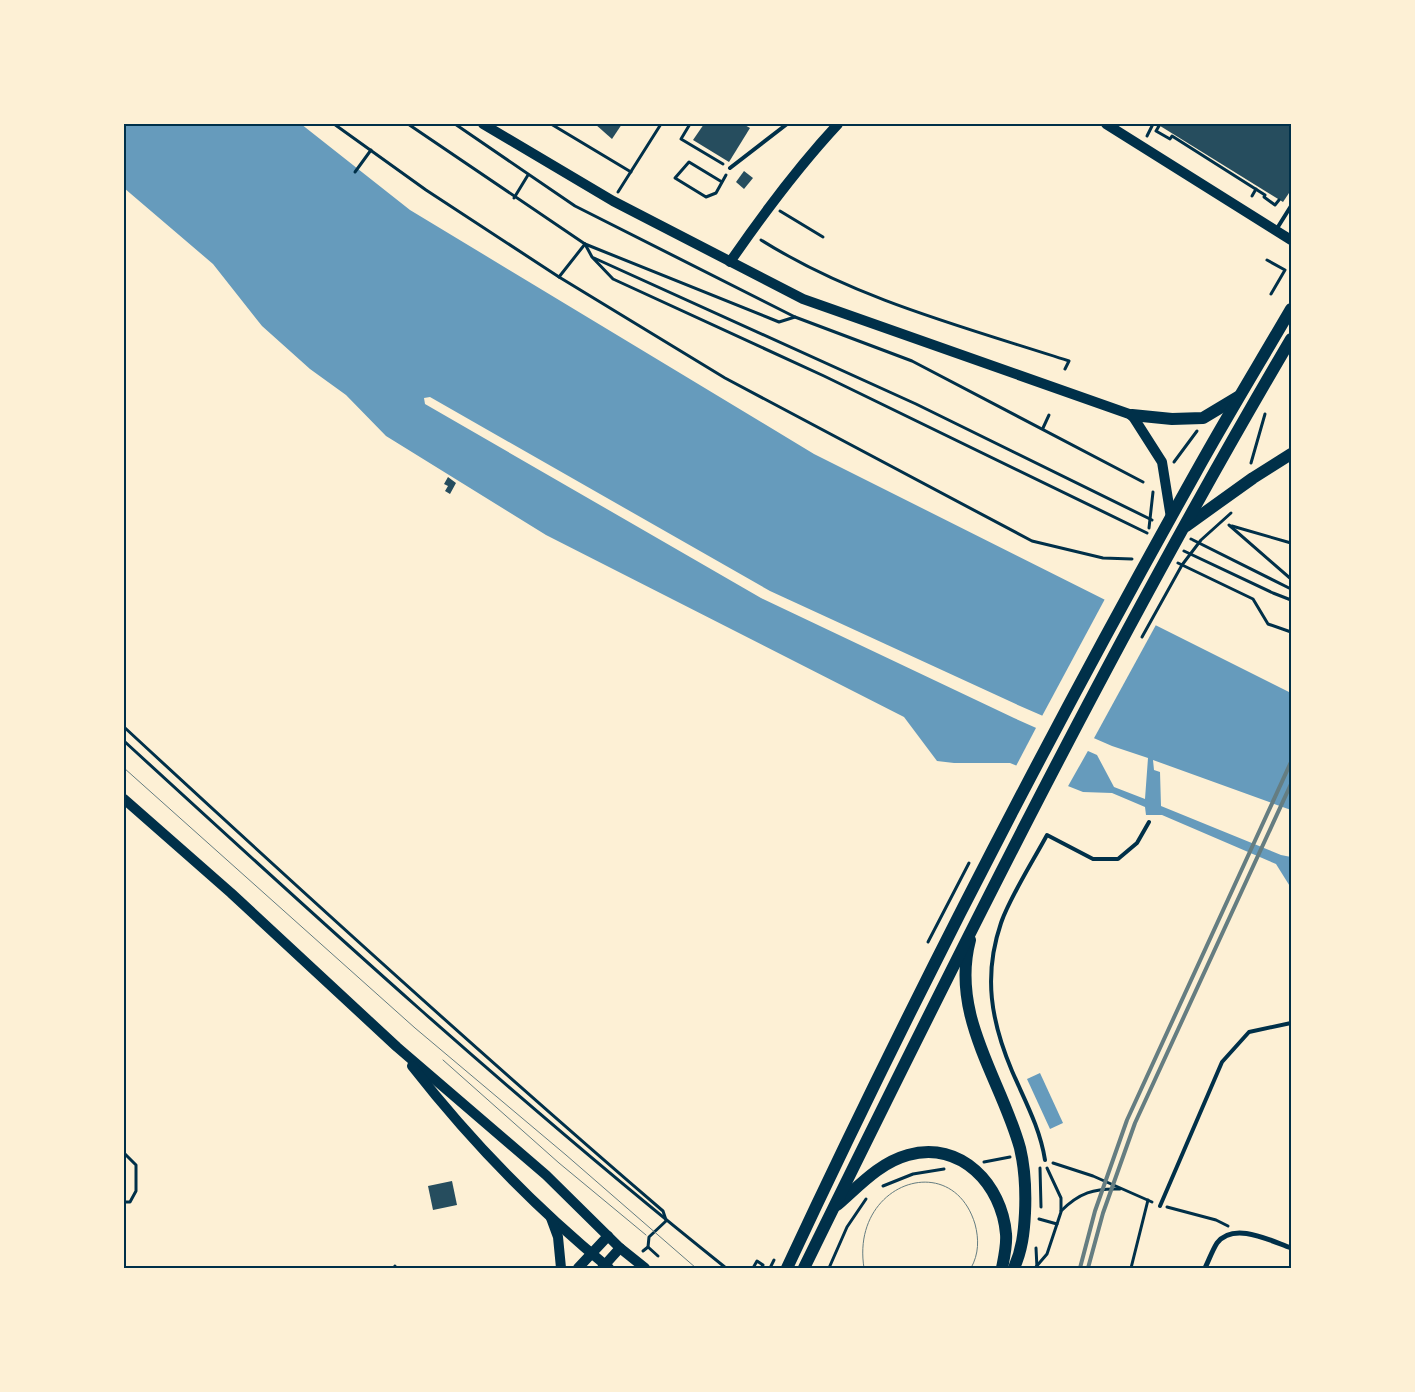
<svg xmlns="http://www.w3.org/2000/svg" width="1415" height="1392" font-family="'Space Grotesk',sans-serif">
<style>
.water{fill:#669bbc;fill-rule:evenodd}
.pier{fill:#fdf0d5}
.building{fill:#264d5e}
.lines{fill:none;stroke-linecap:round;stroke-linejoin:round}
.path{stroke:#003049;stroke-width:3}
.service{stroke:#003049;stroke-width:4}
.minor{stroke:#003049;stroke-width:5}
.secondary{stroke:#003049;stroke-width:10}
.primary{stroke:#003049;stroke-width:12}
.tram{stroke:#657d81;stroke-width:1}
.rail{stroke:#657d81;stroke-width:4}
.neatline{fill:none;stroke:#003049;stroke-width:2}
</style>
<rect width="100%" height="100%" fill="#fdf0d5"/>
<g class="water">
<path d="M124,124H301L410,210L814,454L1291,693V810L1153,760L1154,770L1160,772L1161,806L1281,855L1291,857V888L1276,864L1162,815H1146L1145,807L1112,793L1083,792L1010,763H954L937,761L904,717L546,535L386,436L346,395L310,369L262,326L213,264L124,188ZM430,397L770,591L1020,706L1112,746L1148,758L1145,799L1114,787L1097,755L1014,718L761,598L425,404L424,398Z"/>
<polygon points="1040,1073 1063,1123 1050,1129 1027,1079"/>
</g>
<g class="pier">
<polygon points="1106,597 1157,623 1093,740 1041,718"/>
<polygon points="1037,726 1089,749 1067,788 1015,768"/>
</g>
<g class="building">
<polygon points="595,124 622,124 612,139"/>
<polygon points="704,124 743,124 750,128 729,162 693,140"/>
<polygon points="1157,124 1291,124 1291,190 1283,202"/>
<polygon points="744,171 753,178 744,189 736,182"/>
<polygon points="448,477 456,483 450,494 445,491 448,486 444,484"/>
<polygon points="452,1181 457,1205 433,1210 428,1186"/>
</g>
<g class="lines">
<g class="path">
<polyline points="334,124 426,190 559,277 725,378 1032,541 1103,558 1132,559"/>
<polyline points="408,124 585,244 779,322 795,317"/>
<polyline points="455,124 575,206 795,317 912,361 1143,482"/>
<polyline points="551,124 631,172"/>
<polyline points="690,124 681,139 723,164"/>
<polyline points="1156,124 1159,126 1156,131 1170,139 1172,136 1265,195 1264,197 1275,205 1279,200"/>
<polyline points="1147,136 1153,124"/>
<polyline points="355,172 371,150"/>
<polyline points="722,182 689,162 675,178 706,197 716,193 726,175"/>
<polyline points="618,192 661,124"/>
<polyline points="1252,196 1256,189"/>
<polyline points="514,198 528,175"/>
<polyline points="780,211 823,237"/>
<path d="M761,240C855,299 964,327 1069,361L1065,369"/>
<polyline points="585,244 592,257 613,279 824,376 1147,533"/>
<polyline points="594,258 916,404 1152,520"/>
<polyline points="1267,260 1285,270 1271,294"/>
<polyline points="559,277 585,244"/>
<polyline points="1043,428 1049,415"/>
<polyline points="1174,462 1197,431"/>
<polyline points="1251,463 1265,414"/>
<polyline points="1229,525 1291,579"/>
<polyline points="1232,526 1291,543"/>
<polyline points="1149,528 1153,492"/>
<polyline points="1191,539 1291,589"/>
<polyline points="1184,551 1273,593 1291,600"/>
<polyline points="1178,563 1253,599 1268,624 1291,632"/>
<polyline points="1142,637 1182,565 1201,540 1231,513"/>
<path d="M124,727C301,891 480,1054 663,1211L666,1220"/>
<path d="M124,741C320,921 518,1102 726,1268"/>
<polyline points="928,942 969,863"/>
<polyline points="124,1153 136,1165 136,1191 130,1202 124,1202"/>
<polyline points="984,1162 1010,1157"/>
<polyline points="1053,1163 1093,1176 1152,1202"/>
<polyline points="1040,1168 1041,1207"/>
<polyline points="883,1186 913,1174 944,1169"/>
<polyline points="1167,1207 1216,1220 1228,1226"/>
<path d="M1061,1211C1079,1193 1094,1188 1120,1189"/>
<polyline points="1039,1219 1057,1224"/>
<polyline points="648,1247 658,1256"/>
<polyline points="1036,1248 1037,1268"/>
<polyline points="643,1251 648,1247 649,1237 666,1221"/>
<polyline points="394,1268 395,1266"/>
<polyline points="753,1268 757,1261 763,1265 761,1268"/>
<polyline points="770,1268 774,1260"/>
<polyline points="829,1268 847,1227 866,1199"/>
<polyline points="1035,1268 1047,1254 1061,1212 1061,1198 1047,1168"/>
<polyline points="1131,1268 1148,1200"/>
</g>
<g class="service">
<polyline points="730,168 787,124"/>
<polyline points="1276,230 1291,206"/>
<path d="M1045,1160C1040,1128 1025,1101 1012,1071C991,1021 983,976 1001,923C1010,897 1033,861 1047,835L1093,859H1118L1137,843L1149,822"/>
<polyline points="1160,1206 1222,1062 1249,1032 1291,1023"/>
</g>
<path class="minor" d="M1205,1268C1209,1260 1212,1251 1217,1243C1234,1221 1271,1241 1291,1248"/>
<g class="secondary">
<polyline points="483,124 613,201 803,299 1132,415 1162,462 1171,518"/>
<polyline points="1106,124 1291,240"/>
<path d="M730,262C763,214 799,166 838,124"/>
<polyline points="124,799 231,893 397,1047 546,1175 620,1248 645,1268"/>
<path d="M412,1066C469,1139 537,1209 609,1268"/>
<polyline points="551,1218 558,1237 561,1268"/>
<polyline points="578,1268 608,1236"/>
<polyline points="602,1268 620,1248"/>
</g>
<g class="primary">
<polyline points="1132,415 1172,419 1203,418 1238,397"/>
<polyline points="1186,526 1253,478 1291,454"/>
<path d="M970,940C950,1016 1001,1079 1020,1148C1025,1169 1026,1191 1025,1213C1024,1233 1022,1250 1014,1268"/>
<path d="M837,1205C859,1186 879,1163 908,1155C961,1140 1002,1185 1006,1234C1007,1245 1004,1258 1002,1268"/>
<path d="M787,1268C913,998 1050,733 1195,474C1226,418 1259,364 1291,309"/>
<path d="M804,1268C958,954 1113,641 1291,339"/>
</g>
<g class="tram">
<polyline points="124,768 415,1028 566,1155 696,1268"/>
<polyline points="443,1060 559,1163 646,1235"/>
<path d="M864,1268C850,1183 952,1148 975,1224C979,1239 979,1254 971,1268"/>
</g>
<g class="rail">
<polyline points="1080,1268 1095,1211 1127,1120 1291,762"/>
<polyline points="1088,1268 1103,1213 1135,1123 1291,784"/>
</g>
</g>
<rect width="1415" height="1392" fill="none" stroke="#fdf0d5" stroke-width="250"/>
<rect x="125" y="125" width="1165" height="1142" class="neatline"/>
</svg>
